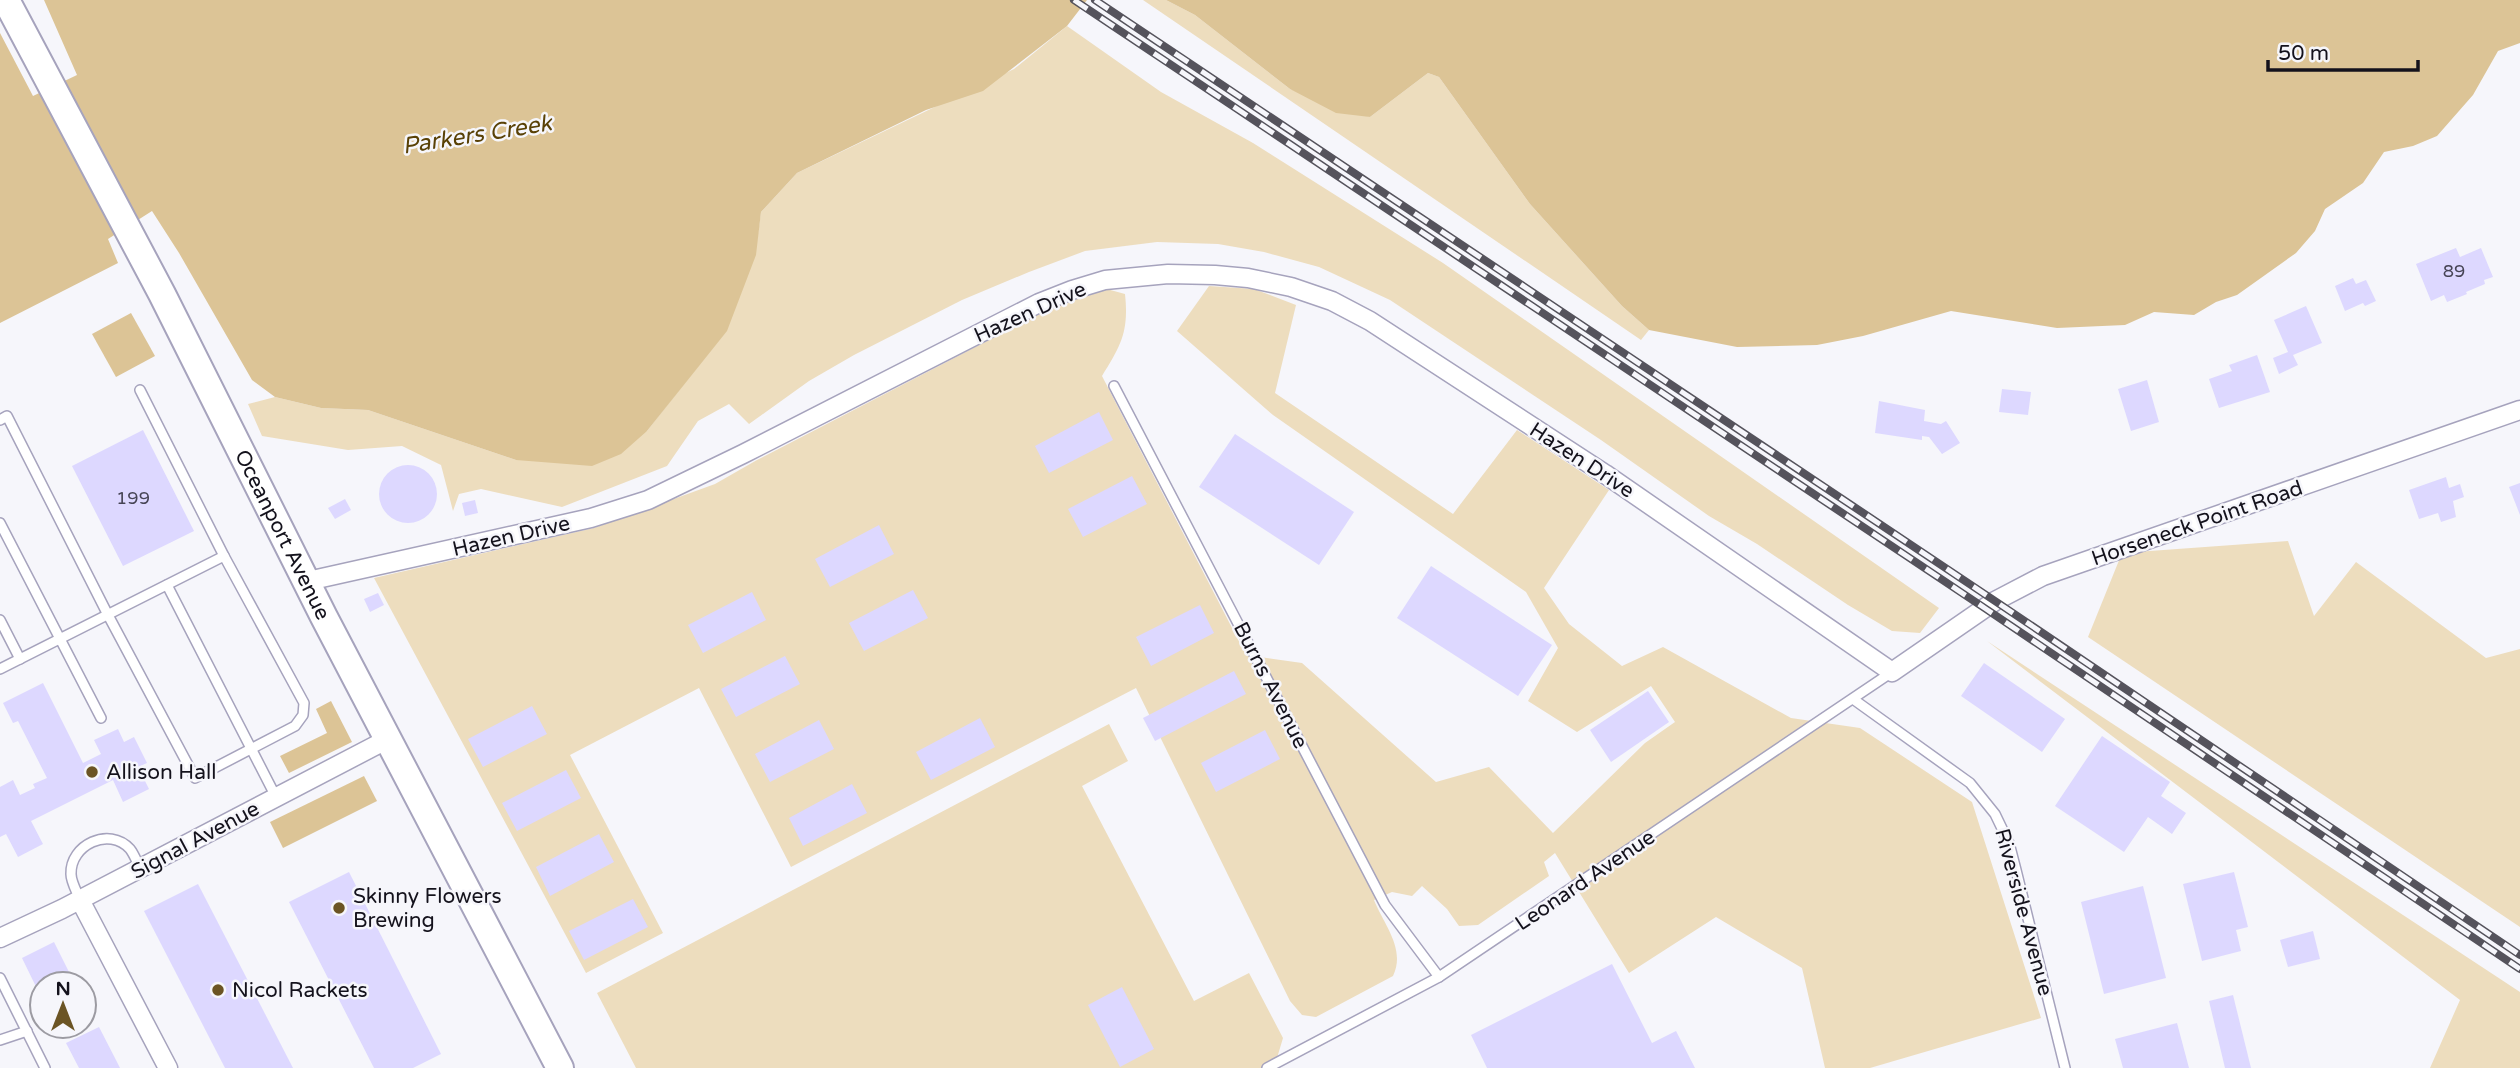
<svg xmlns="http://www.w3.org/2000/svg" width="2520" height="1068" font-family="'Varela Round',sans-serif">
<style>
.green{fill:#edddbe}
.water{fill:#dcc496}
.building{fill:#ddd8ff}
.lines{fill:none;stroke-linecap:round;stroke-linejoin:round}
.lane-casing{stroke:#a6a3bd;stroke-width:12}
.street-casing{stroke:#a6a3bd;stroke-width:21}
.secondary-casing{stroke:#a6a3bd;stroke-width:30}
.lane{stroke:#fff;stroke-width:9}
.street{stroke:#fff;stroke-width:18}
.secondary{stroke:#fff;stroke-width:26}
.rail-casing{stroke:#55535c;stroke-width:8}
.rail{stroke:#f6f6fb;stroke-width:5;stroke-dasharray:16;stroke-linecap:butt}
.poi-dot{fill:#6b5424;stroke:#f6f6fb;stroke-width:2.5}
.labels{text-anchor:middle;stroke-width:5;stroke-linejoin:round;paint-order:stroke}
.number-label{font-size:18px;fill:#464455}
.street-label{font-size:21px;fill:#14121c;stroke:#f6f6fb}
.poi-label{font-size:21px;fill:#14121c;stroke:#f6f6fb;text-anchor:start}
.water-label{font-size:23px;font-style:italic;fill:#594106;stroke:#f6f6fb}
</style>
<rect width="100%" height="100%" fill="#f6f6fb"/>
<g class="green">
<polygon points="1143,0 1166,0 1195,15 1290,89 1370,117 1428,73 1439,77 1530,204 1622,306 1649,330 1641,340"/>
<polygon points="1067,26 1161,92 1253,143 1443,263 1939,608 1920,633 1892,631 1848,605 1757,544 1709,516 1601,440 1390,300 1319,267 1264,252 1218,244 1157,242 1085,251 1029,272 962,300 854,355 809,381 749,424 729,404 698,421 667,466 562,507 481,489 459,494 453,511 441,465 402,446 348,450 262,436 248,404 275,397 321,408 368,410 516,460 647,431 683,385 747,274 755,255 761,212 797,173 1014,69"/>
<path d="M1209,286L1254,289L1296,305L1275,393L1453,514L1517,430L1609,490L1544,588L1569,624L1622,666L1663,647L1791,718L1860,728L1972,802L2041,1018L1870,1068H1825L1802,968L1716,917L1629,973L1555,853L1544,862L1549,876L1478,925L1459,926L1447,909L1422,886L1412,896L1392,892L1374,900C1384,925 1406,949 1393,976L1316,1017L1302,1015L1290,1001L1136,688L791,867L699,688L570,755L663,933L586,973L374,578L594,528L715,484L757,460L1055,306L1103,288L1125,294C1129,332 1121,345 1102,376L1246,655L1302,663L1436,782L1489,767L1553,833L1645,743L1675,722L1651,686L1577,732L1528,701L1558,648L1526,592L1273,415L1177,331Z"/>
<polygon points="2288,541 2314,616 2356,562 2486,658 2520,649 2520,927 2088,637 2122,553"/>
<polygon points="1987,641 2520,992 2520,1068 2430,1068 2460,1000"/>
<polygon points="1109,724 1128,761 1082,786 1194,1001 1249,973 1283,1038 1274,1068 636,1068 597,993"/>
</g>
<g class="water">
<polygon points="44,0 1087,0 1067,26 983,91 926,110 797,173 761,212 756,255 727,331 647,431 621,454 592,466 516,460 368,410 321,408 275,397 252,380 179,253 152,211 108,239 118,263 0,323 0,33 33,96 77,75"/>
<polygon points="1166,0 2520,0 2520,43 2498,51 2473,95 2437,136 2413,146 2384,152 2363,183 2325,209 2315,231 2296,253 2237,295 2216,302 2194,315 2154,312 2125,325 2057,328 1951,311 1863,336 1817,345 1737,347 1649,330 1622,306 1530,204 1439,77 1428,73 1370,117 1336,113 1290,89 1195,15"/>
<polygon points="131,313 155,356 116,377 92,334"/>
<polygon points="331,701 352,742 289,773 280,756 327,733 316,709"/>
<polygon points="364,776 377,801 283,848 270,822"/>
</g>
<g class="building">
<polygon points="2456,248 2460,257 2481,248 2493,277 2484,280 2485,284 2466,292 2467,294 2447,302 2444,295 2431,301 2416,264"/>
<polygon points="2353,278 2356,284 2366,280 2376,301 2365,306 2363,303 2345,311 2335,286"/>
<polygon points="2306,306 2322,343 2293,355 2298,365 2279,374 2273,358 2288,352 2274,320"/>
<polygon points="2257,355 2270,392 2219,408 2209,379 2232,371 2229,365"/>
<polygon points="2147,380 2159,422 2131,431 2118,389"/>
<polygon points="2002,389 2031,392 2028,415 1999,412"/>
<polygon points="1879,401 1925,410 1924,421 1941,424 1946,421 1960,443 1942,454 1929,437 1922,436 1922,440 1875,433"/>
<polygon points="1099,412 1113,440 1049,473 1035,446"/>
<polygon points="143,430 194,531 123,566 72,466"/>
<polygon points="1235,434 1354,512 1319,565 1199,487"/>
<circle cx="408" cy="494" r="29"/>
<polygon points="1132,476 1147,504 1083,537 1068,509"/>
<polygon points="2446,477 2449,488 2460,484 2464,497 2453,501 2456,517 2441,522 2438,513 2419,519 2409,490"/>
<polygon points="2520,483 2520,515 2509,487"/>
<polygon points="345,499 351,510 335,519 328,508"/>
<polygon points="475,500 478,513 465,516 462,503"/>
<polygon points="879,525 894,554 830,587 815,559"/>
<polygon points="1431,566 1552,645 1518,696 1397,618"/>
<polygon points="913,590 928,618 864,651 849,623"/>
<polygon points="752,592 766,620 703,653 688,625"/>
<polygon points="378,593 384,605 370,612 364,599"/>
<polygon points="1200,605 1214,633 1151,666 1136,637"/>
<polygon points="785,656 800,684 736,717 721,689"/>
<polygon points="1984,663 2065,719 2042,752 1961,696"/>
<polygon points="1234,671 1246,694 1155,741 1143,718"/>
<polygon points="43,683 83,763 101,754 94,740 118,729 124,742 134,737 147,763 138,767 149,789 123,802 113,780 31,821 43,844 18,857 6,834 0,837 0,787 13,780 20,795 35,788 33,784 47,778 18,721 13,723 3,703"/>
<polygon points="1648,691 1669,722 1611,762 1590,730"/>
<polygon points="532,706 547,734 483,767 468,739"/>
<polygon points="980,718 995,747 931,780 916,752"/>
<polygon points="819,720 834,749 770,782 755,754"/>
<polygon points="1265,730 1280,759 1216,792 1201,763"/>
<polygon points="2102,736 2170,782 2161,796 2186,813 2172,834 2148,817 2124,852 2055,806"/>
<polygon points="566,770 581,798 517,831 502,803"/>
<polygon points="852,784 867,813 803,846 789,818"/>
<polygon points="599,834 614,862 550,896 536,867"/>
<polygon points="349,872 441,1054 413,1068 374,1068 289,902"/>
<polygon points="2234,872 2248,927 2236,930 2241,951 2202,961 2183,884"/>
<polygon points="198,884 293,1068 225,1068 144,911"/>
<polygon points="2143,886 2166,978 2104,994 2081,902"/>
<polygon points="633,899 648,927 584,960 569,931"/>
<polygon points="2313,931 2320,959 2288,967 2280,940"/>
<polygon points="54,942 75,984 42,984 42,999 22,958"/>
<polygon points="1612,964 1652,1043 1676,1031 1695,1068 1487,1068 1471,1035"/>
<polygon points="1122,987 1154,1049 1120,1067 1088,1005"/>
<polygon points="2233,995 2251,1068 2225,1068 2209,1001"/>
<polygon points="84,1003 92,1020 84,1024"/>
<polygon points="2177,1023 2189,1068 2123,1068 2115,1039"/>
<polygon points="56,1026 79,1026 61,1035"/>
<polygon points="99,1027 117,1062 120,1068 79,1068 66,1043"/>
</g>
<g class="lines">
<g class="lane-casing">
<g id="lane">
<polyline points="1114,386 1385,905 1439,977"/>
<polyline points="0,420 7,416 108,615 195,778 295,726 303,715 304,703 224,556 140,390"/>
<polyline points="0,523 101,718"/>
<polyline points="167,585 276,797"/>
<polyline points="0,620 20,659"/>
<polyline points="0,669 224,556"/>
<polyline points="1853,699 1970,783 1995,814 2009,843 2016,870 2065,1068"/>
<path d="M80,900C77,892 71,882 71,874C70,845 109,826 130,849C134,854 137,862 140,868"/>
<polyline points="0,978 45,1068"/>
<polyline points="0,1040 27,1031"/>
<polyline points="1267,1068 1439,977 1892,672"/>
</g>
</g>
<g class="street-casing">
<g id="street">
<polyline points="308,581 591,518 648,500 743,454 1039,303 1072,290 1105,280 1168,274 1215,275 1248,278 1291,287 1332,301 1370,321 1605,474 1892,672 1995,601 2043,576 2520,410"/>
<polyline points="80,900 168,1068"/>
<polyline points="0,938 62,909 388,739"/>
</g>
</g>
<g class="secondary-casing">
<g id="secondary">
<path id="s1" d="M6,0L162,294L324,617L560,1068"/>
</g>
</g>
<use href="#lane" class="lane"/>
<use href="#street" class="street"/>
<use href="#secondary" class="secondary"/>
<g class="rail-casing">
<g id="rail">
<polyline points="1074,0 1986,609 2520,969"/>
<polyline points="1095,0 1995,601 2520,955"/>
</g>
</g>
<use href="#rail" class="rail"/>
</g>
<g class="poi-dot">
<circle cx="92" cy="772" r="7"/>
<circle cx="339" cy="908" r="7"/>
<circle cx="218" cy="990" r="7"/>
</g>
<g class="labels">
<g class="number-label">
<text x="2454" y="277">89</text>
<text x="133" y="504">199</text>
</g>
<g class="street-label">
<text transform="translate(1030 312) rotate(-24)" y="7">Hazen Drive</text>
<text transform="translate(1582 460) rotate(33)" y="7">Hazen Drive</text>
<text transform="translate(2197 523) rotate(-19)" y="7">Horseneck Point Road</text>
<text dy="7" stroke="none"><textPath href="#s1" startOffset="602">Oceanport Avenue</textPath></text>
<text transform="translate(511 536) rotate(-13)" y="7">Hazen Drive</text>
<text transform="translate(1271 685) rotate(63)" y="7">Burns Avenue</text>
<text transform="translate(195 840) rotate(-28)" y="7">Signal Avenue</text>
<text transform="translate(1585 880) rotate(-34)" y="7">Leonard Avenue</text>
<text transform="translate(2024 912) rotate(75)" y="7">Riverside Avenue</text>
</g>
<g class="poi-label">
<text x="106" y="779">Allison Hall</text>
<text x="353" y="903">Skinny Flowers<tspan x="353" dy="24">Brewing</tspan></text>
<text x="232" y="997">Nicol Rackets</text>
</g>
<g class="water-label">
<text transform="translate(477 134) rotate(-9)" y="8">Parkers Creek</text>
</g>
</g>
<g transform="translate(63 1005)"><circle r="33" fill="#f6f6fb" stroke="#9c9ba2" stroke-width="2"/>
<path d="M0-5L12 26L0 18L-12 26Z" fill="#6b5424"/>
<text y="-10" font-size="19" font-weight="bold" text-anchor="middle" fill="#14121c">N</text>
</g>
<path d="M2268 60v10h150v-10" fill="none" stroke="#14121c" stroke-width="3.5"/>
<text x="2278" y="60" font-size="21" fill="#14121c" stroke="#f6f6fb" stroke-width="5" paint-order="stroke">50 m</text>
</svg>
